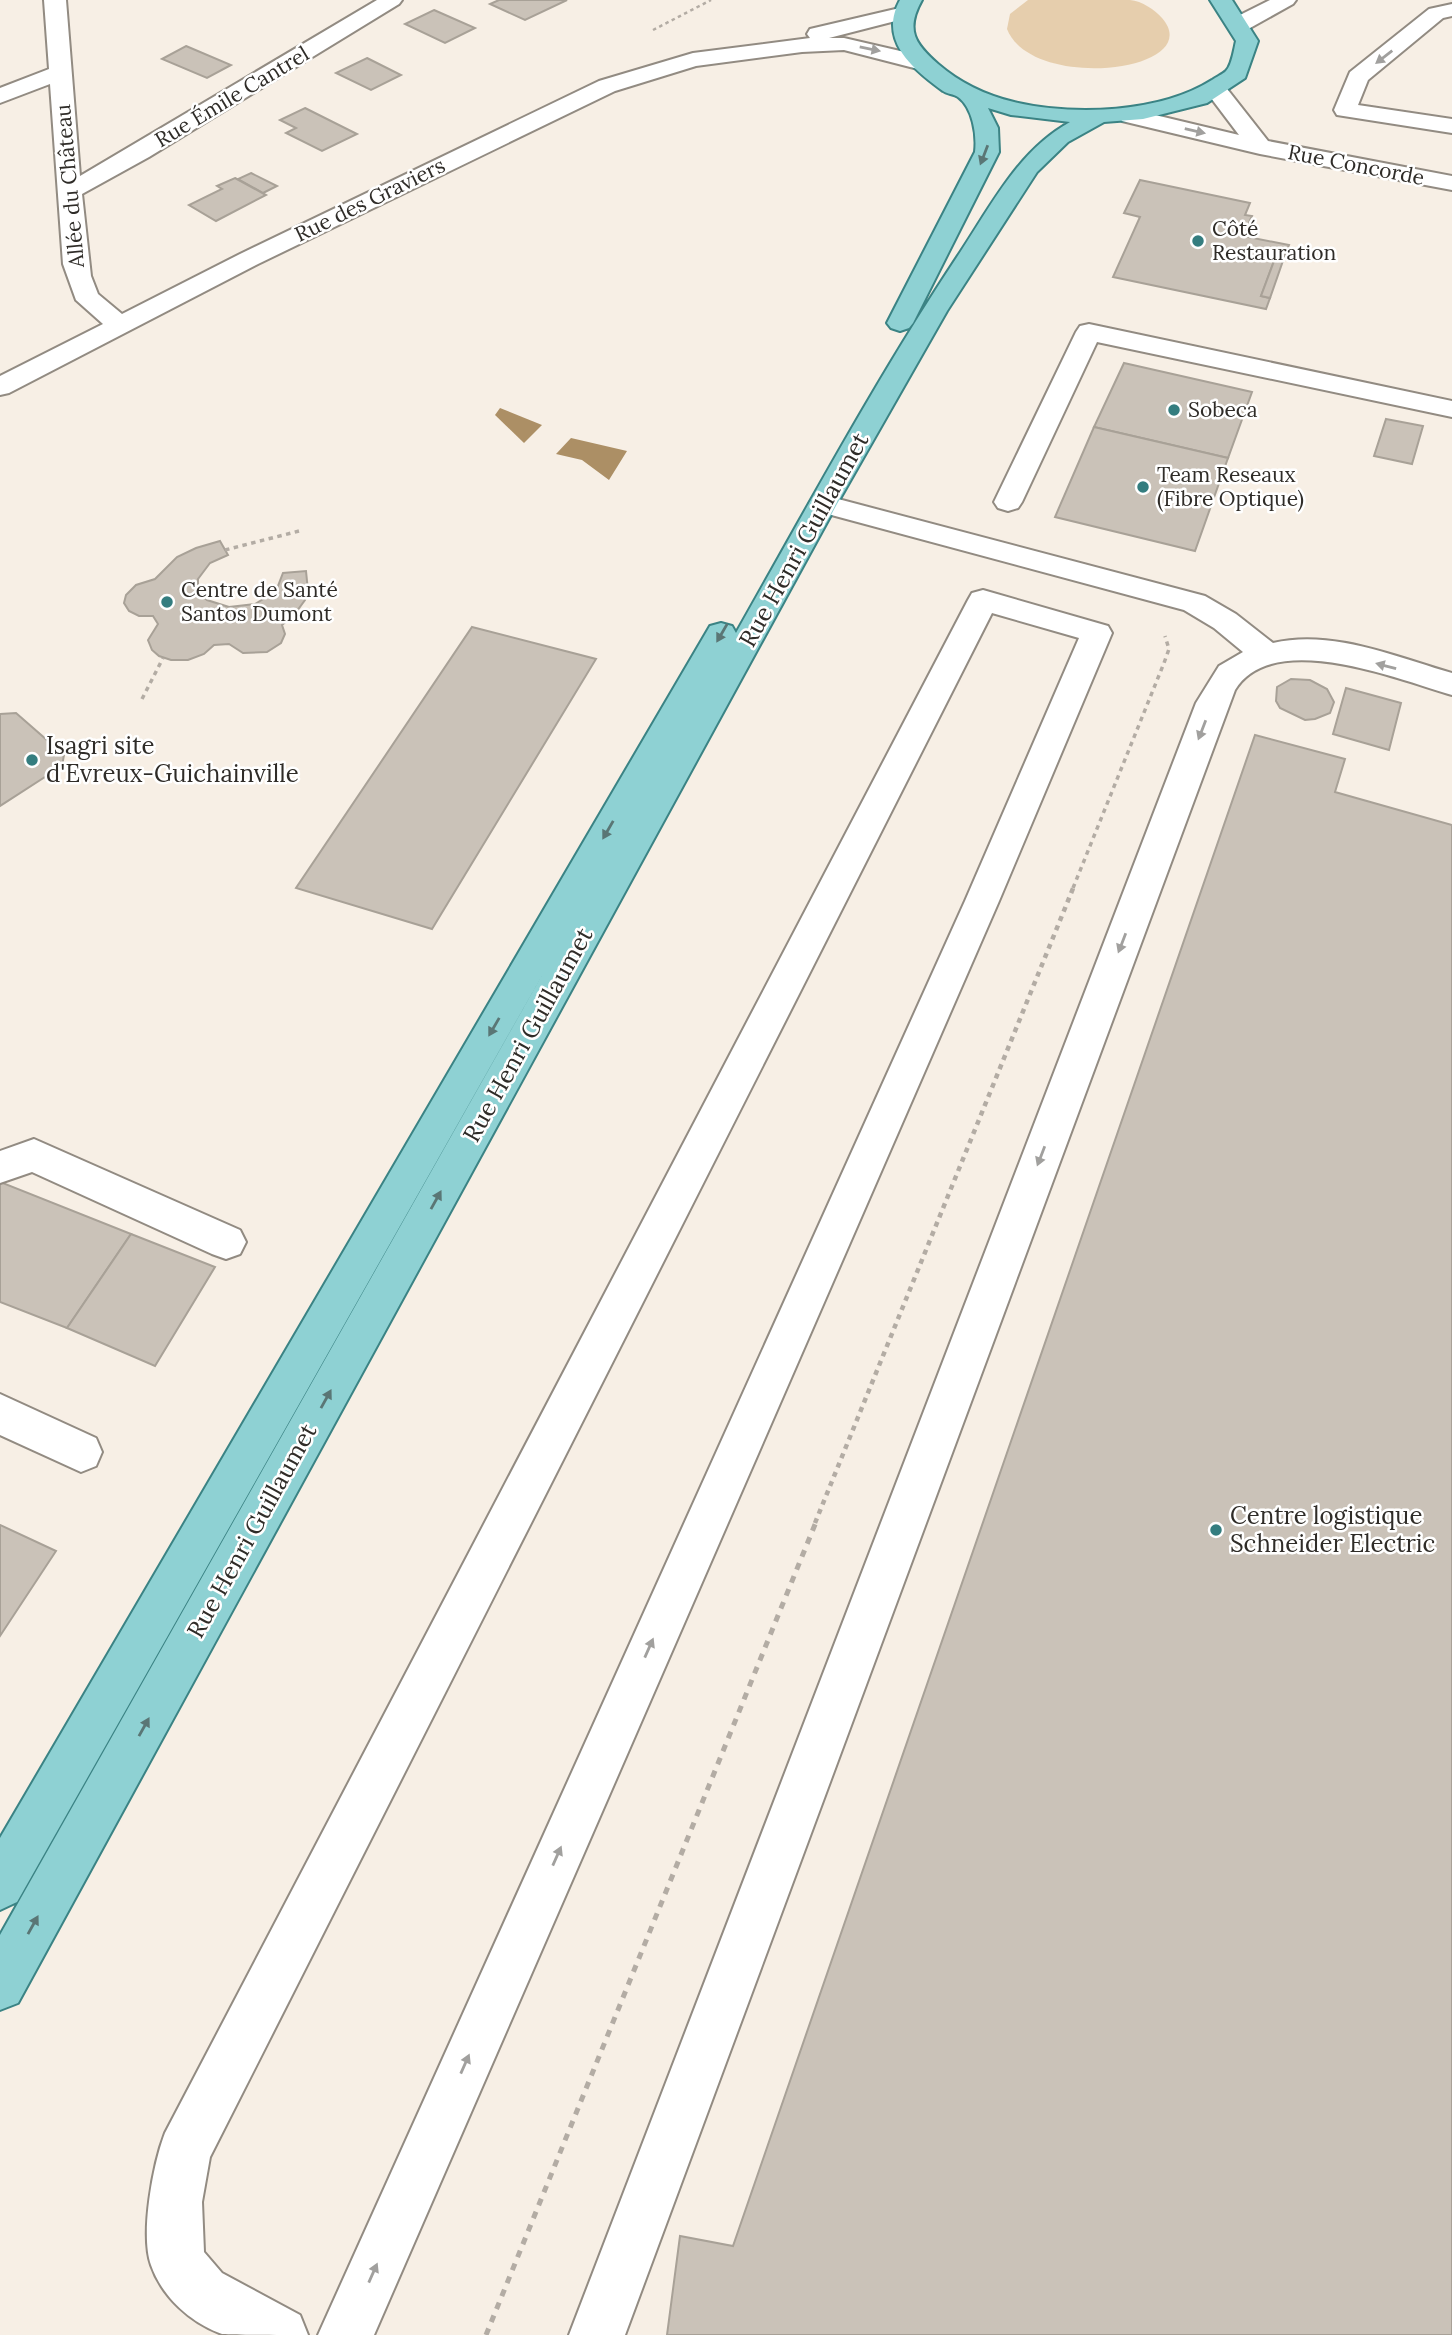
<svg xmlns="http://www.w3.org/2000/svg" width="1452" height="2335" font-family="Lora,serif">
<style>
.green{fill:#e6cead}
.water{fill:#ac8f65}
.building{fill:#cac2b8;stroke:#a8a197;stroke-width:2}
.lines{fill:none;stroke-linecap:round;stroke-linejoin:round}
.minor-casing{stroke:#928b82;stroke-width:4}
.major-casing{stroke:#3b8384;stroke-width:4}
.path-far3{stroke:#b3aca4;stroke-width:2.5;stroke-dasharray:3.5 3.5;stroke-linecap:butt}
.path-far2{stroke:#b3aca4;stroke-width:3.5;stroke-dasharray:4.5 4.5;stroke-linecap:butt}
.path-far1{stroke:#b3aca4;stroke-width:4.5;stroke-dasharray:5 5;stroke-linecap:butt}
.path{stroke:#b3aca4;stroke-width:5;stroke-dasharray:7 7;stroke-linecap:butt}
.minor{fill:#fff;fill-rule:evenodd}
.major{fill:#8ed1d3;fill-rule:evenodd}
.oneway{fill:#a1a09e}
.oneway2{fill:#5a7675}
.poi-dot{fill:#347d7f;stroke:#fff;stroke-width:2.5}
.labels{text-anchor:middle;stroke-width:5;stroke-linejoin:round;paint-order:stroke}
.far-street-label{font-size:21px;fill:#2f2c28;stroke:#fff}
.far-poi-label{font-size:21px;fill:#2f2c28;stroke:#fff;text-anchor:start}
.street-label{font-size:24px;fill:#2f2c28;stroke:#fff}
.poi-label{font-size:24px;fill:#2f2c28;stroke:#fff;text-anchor:start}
</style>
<rect width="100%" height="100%" fill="#f7efe5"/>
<path class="green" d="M1028,0C1061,0 1097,0 1130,0C1142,1 1155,10 1162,18C1208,71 1032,93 1007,29L1010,14Z"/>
<g class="water">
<polygon points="500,408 542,425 524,443 495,415"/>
<polygon points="571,438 627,451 609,480 582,460 556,454"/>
</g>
<g class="building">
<polygon points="499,0 567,0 525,20 490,4"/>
<polygon points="434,10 475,28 445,43 405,24"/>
<polygon points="186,46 231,65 207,78 162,59"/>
<polygon points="367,58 401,75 371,90 336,73"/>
<polygon points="305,108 357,134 322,151 286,133 296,128 280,120"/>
<polygon points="251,173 277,186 263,193 238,179"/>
<polygon points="235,178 266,195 216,221 189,205 222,189 217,186"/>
<polygon points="1140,180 1250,203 1245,215 1252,216 1243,236 1289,245 1285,255 1277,253 1261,296 1270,298 1266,309 1113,277 1140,217 1124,213"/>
<polygon points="1277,253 1285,255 1270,298 1261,296"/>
<polygon points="1124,363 1252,392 1228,458 1094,427"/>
<polygon points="1386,419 1423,426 1412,464 1374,456"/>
<polygon points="1094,427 1228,458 1195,551 1055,517"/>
<polygon points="220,541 228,555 210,563 198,579 198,591 207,600 229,607 255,604 276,591 283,573 306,571 308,591 305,600 294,615 282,625 285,634 281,643 267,652 243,653 229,644 214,645 204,654 188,660 171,660 159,656 152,650 148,640 158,624 153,616 139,616 129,611 124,603 126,595 136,585 155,579 177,557 196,548"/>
<polygon points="472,627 596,659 432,929 296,888"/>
<polygon points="1291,679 1310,680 1327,689 1334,702 1330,713 1315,719 1305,720 1280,708 1276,701 1277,687"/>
<polygon points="1346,688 1401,703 1389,750 1333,734"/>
<polygon points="16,713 64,755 62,766 0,806 0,714"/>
<polygon points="1255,735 1345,759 1335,792 1452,825 1452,2335 667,2335 680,2236 733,2246"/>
<polygon points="0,1182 131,1234 67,1328 0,1302"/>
<polygon points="131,1234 215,1267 155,1366 67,1328"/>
<polygon points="0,1525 56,1551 0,1636"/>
</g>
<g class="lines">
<g class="minor-casing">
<g id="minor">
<polygon points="44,0 66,0 80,176 377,0 402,0 399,4 149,157 82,194 91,276 98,294 122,314 240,254 599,81 693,53 810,38 807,34 810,29 904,7 911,9 915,13 911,17 829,38 844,38 926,57 929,62 926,67 918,69 844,50 802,52 696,66 615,91 258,264 9,393 0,395 0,376 103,324 76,300 63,264 50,84 0,103 0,88 49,69"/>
<polygon points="1270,0 1296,0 1293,4 1250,28 1234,28 1231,23 1234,18"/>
<polygon points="1452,4 1452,16 1443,18 1368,80 1358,105 1452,119 1452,133 1337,115 1334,110 1350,72 1429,9"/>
<polygon points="1216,83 1224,85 1268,141 1452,176 1452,190 1260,154 1122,121 1119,116 1122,111 1130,109 1239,135 1205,90 1208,85"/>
<polygon points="1089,324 1452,401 1452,417 1097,342 1022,502 1018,508 1008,511 998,508 994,502 1076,332 1080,326"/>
<path d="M823,495L1205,596L1236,614L1273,643C1332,629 1396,657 1452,673V695C1399,680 1273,628 1235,690L625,2335H569L1196,703L1219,666L1243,652L1214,628L1184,610L813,510L809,504L813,498Z"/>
<path d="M983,590L1108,626L1112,633L999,901L374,2335H318L965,901L1079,638L992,613L210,2157L202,2202L204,2252L222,2273L300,2315L308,2335C288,2335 238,2335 222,2334C191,2323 162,2297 151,2265C140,2234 153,2164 165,2133L968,600L972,593Z"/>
<polygon points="34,1139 240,1230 246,1242 240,1254 226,1259 212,1254 32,1172 0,1183 0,1151"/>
<polygon points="0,1394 96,1438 102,1452 96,1466 81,1472 0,1435"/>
</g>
</g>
<g class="major-casing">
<path id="major" d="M900,0H922C905,30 915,44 938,64C960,83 985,95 1014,102C1074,116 1160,113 1212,80C1216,77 1223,74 1226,71C1232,65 1234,49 1236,41L1210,0H1232L1258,41L1245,78L1207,103L1143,119L1104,122L1068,142L1037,172L947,311L837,504L18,2003L0,2010V1935L549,963L17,1902L0,1910V1838L710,626L721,623L732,626L736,633C809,504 879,374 961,251C992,204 1019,150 1070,122L1011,115L988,108L998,128L999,152L913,323L909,328L900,331L891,328L887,323L975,152C977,135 973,108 958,97C954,94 947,94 943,91C912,69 878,40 900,0Z"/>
</g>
<polyline class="path-far3" points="653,30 711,0"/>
<g class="path-far2">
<polyline points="225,550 299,531"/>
<polyline points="142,699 163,658"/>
<polyline points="1073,888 1164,663 1169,649 1165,636"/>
</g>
<polyline class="path-far1" points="815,1523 1074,886"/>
<polyline class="path" points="486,2335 816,1522"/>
<use href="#minor" class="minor"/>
<use href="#major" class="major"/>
</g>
<defs><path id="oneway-solid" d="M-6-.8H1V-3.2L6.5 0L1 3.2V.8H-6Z" transform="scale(1.75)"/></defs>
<g class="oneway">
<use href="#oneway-solid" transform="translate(870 49) rotate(11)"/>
<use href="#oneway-solid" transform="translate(1384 57) rotate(142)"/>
<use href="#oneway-solid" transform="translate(1195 131) rotate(13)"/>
<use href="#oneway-solid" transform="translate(1386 666) rotate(-165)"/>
<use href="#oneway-solid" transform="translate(1202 730) rotate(111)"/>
<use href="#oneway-solid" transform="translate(1122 943) rotate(111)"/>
<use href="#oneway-solid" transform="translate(1041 1156) rotate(111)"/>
<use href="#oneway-solid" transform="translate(649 1648) rotate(-66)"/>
<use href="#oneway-solid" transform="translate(557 1856) rotate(-66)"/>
<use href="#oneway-solid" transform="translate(465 2064) rotate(-66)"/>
<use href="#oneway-solid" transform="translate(373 2273) rotate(-66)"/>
</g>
<g class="oneway2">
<use href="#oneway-solid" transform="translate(984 155) rotate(111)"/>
<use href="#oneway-solid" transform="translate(722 633) rotate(120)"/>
<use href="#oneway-solid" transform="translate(608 830) rotate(120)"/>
<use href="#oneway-solid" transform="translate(494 1027) rotate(120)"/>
<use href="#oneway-solid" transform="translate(436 1200) rotate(-61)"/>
<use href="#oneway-solid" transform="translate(326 1399) rotate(-61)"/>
<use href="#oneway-solid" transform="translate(144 1727) rotate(-61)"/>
<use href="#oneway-solid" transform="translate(33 1925) rotate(-61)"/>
</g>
<g class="poi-dot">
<circle cx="1198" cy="241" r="7"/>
<circle cx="1174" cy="410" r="7"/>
<circle cx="1143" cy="487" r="7"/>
<circle cx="167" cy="602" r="7"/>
<circle cx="32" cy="760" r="7"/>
<circle cx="1216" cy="1530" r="7"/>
</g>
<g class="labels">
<g class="far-street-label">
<text transform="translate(232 97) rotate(-31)" y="7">Rue Émile Cantrel</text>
<text transform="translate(1356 165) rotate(11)" y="7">Rue Concorde</text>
<text transform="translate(70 186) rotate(-95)" y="7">Allée du Château</text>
<text transform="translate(370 200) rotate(-26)" y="7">Rue des Graviers</text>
</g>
<g class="far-poi-label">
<text x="1212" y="236">Côté<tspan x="1212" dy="24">Restauration</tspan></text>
<text x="1188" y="417">Sobeca</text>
<text x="1157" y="482">Team Reseaux<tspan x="1157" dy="24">(Fibre Optique)</tspan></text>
<text x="181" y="597">Centre de Santé<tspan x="181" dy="24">Santos Dumont</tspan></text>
</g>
<g class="street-label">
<text transform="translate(804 540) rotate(-61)" y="8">Rue Henri Guillaumet</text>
<text transform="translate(528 1035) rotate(-61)" y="8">Rue Henri Guillaumet</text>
<text transform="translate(252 1531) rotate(-61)" y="8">Rue Henri Guillaumet</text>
</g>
<g class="poi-label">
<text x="46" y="754">Isagri site<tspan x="46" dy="28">d'Evreux-Guichainville</tspan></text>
<text x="1230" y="1524">Centre logistique<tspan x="1230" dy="28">Schneider Electric</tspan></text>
</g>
</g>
</svg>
